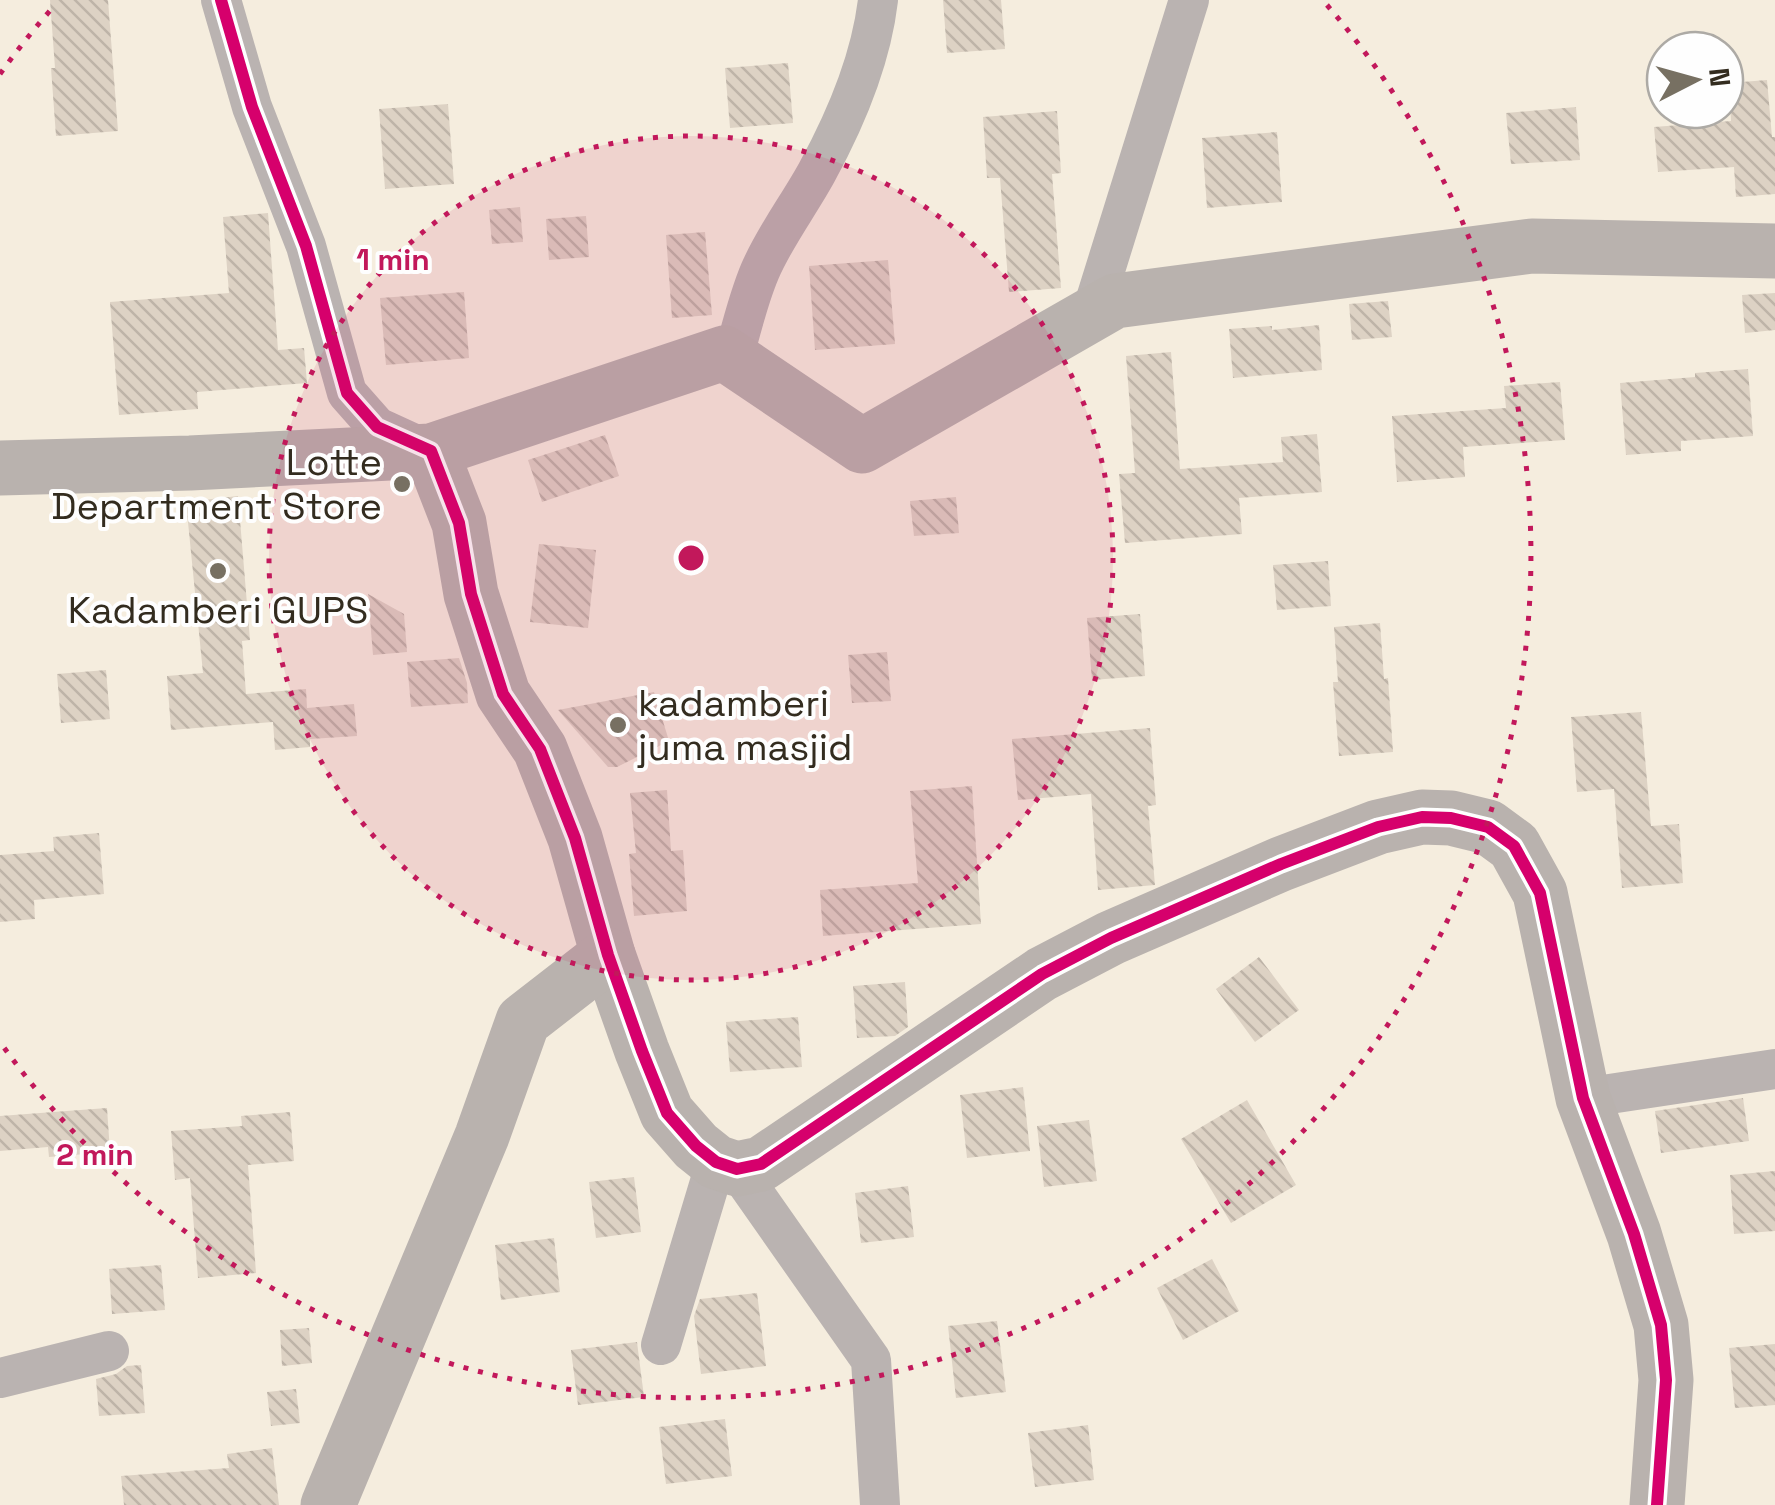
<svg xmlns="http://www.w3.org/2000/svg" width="1775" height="1505" font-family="'Space Grotesk',sans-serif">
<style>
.building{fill:url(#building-back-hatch)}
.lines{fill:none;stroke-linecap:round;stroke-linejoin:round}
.street{stroke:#bab3b1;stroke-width:40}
.secondary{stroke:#b9b2ae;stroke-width:55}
.cycleway-casing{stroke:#fefefe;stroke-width:19}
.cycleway{stroke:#d6006c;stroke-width:12}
.ring{fill:none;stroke:#c2185b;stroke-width:5;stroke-dasharray:5 10}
.poi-dot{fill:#777062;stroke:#fefefe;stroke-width:4}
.labels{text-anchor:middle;stroke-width:8;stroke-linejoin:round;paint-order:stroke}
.poi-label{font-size:38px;fill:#332c1f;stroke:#fefefe;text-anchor:end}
.centre{fill:#c2185b;stroke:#fefefe;stroke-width:5}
.ring-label{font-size:30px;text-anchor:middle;font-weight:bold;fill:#c2185b;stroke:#fefefe;stroke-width:8;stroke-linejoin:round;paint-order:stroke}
</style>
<defs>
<pattern id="building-back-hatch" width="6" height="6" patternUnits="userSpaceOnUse" patternTransform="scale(2.5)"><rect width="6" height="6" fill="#ddd2c4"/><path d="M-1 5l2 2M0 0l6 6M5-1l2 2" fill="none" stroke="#beb4a8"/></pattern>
</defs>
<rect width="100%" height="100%" fill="#f5edde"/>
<g class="building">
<polygon points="50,0 108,0 118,131 56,136 51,68 55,68"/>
<polygon points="943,0 1001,0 1005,49 947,53"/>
<polygon points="788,63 793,123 730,128 725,68"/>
<polygon points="1767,80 1772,137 1775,137 1775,194 1736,197 1734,167 1658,172 1654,127 1731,121 1729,83"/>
<polygon points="448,104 454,184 385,189 379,109"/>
<polygon points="1576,107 1580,160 1511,164 1506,113"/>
<polygon points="1057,111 1061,173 1052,174 1061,288 1009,292 1000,178 987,178 983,117"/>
<polygon points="1277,132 1282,202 1207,208 1202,138"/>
<polygon points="520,207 523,242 492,244 489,210"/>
<polygon points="268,213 278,350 304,348 307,383 197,392 198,409 119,415 110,302 229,293 223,217"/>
<polygon points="586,216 589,257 549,260 546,219"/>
<polygon points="705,232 712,315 672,318 666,235"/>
<polygon points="888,260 895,344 815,350 809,266"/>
<polygon points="464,292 469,358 386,365 380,298"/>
<polygon points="1775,293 1775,330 1745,333 1742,295"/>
<polygon points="1388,301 1392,337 1352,340 1349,304"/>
<polygon points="1319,325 1322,370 1233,378 1229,329 1272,326 1272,330"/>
<polygon points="1171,352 1180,469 1283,462 1281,437 1317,434 1322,492 1239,498 1242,534 1125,543 1119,474 1135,473 1126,356"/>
<polygon points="1748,369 1753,436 1681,441 1681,451 1626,455 1620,383 1695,377 1695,373"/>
<polygon points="1560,382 1565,440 1463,447 1465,477 1397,482 1392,416 1506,408 1504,386"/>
<polygon points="605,435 619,476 542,502 528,460"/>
<polygon points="238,496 250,640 242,641 246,694 306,689 307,708 354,704 357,736 310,739 310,747 275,750 273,722 171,730 167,676 203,673 186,502"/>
<polygon points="956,497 959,533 914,536 910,501"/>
<polygon points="539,544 596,550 588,628 530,622"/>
<polygon points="1328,561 1331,606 1277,610 1273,565"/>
<polygon points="368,594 404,614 407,652 373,655"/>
<polygon points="1140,614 1145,676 1092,680 1087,618"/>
<polygon points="1380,623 1384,679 1388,678 1393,752 1339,756 1333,682 1338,682 1334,627"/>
<polygon points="887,652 891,701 852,703 848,655"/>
<polygon points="459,658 467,683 468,703 411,707 407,662"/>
<polygon points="106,670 110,719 61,723 57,674"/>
<polygon points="654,692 669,741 617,767 608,767 558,710"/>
<polygon points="1641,712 1651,826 1679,824 1683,883 1622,888 1614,789 1577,792 1571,717"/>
<polygon points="1150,728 1156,805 1148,806 1155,885 1098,890 1091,794 1018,800 1012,739"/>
<polygon points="972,786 981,924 823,936 820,890 918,883 910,791"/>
<polygon points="667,790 671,851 683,850 687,911 634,916 629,854 636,853 630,793"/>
<polygon points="99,833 104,894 34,900 35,919 0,922 0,855 54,851 53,837"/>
<polygon points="1259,957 1299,1010 1255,1042 1216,989"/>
<polygon points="905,982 908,1027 895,1036 857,1038 853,986"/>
<polygon points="798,1017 802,1067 730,1072 726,1022"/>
<polygon points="1023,1087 1030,1151 967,1158 960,1095"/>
<polygon points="1743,1098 1749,1141 1661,1153 1655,1111"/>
<polygon points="1247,1100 1296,1185 1231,1223 1181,1139"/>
<polygon points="107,1108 110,1152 49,1157 48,1147 0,1151 0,1116"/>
<polygon points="290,1112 294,1161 248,1165 256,1273 198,1278 190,1178 175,1180 171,1131 242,1126 241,1116"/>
<polygon points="1089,1120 1097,1181 1044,1187 1037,1126"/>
<polygon points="1775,1171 1775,1231 1734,1234 1730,1175"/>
<polygon points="634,1177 641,1232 596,1238 589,1182"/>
<polygon points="908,1186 914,1237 861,1243 855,1193"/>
<polygon points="554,1238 560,1292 501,1300 495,1245"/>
<polygon points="1212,1259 1239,1311 1183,1340 1157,1288"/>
<polygon points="161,1265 165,1310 112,1314 109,1269"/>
<polygon points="757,1293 766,1366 701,1374 694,1316 700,1299"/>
<polygon points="997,1321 1006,1392 956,1398 948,1326"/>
<polygon points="309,1328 312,1363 282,1366 280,1330"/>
<polygon points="637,1342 644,1397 578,1405 571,1350"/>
<polygon points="1775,1344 1775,1405 1735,1408 1729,1348"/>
<polygon points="141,1365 145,1413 99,1416 96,1379 116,1374 127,1366"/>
<polygon points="296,1389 300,1423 271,1426 267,1392"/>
<polygon points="725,1419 732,1476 666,1484 659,1427"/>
<polygon points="1088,1425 1094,1480 1035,1487 1028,1433"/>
<polygon points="272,1448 279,1505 124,1505 121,1476 229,1468 227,1454"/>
</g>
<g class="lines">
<g class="street">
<polyline points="221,0 252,107 306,246 347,393 377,427 425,449"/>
<polyline points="1091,315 1189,0"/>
<path d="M733,359C741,330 748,299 760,271C775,236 799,205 817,172C846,119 871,60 878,0"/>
<polyline points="1583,1098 1775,1069"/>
<polyline points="737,1169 871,1360 880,1505"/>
<polyline points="661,1345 716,1162"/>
<polyline points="0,1378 109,1351"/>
</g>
<g class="secondary">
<polyline points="431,451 459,523 471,594 503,694 540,749 575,838 608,955 642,1051 667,1113 696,1146 716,1162 737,1169 761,1164 1042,974 1111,938 1281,864 1378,827 1422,817 1451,818 1488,827 1514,846 1540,893 1583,1098 1634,1234 1661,1325 1666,1380 1657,1505"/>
<polyline points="0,468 190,463 431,451 724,353 862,446 1115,301 1532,246 1775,251"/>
<polyline points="328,1505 482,1136 523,1021 608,955"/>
</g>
<g class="cycleway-casing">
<polyline id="cycleway" points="221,0 252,107 306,246 347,393 377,427 431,451 459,523 471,594 503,694 540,749 575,838 608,955 642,1051 667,1113 696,1146 716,1162 737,1169 761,1164 1042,974 1111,938 1281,864 1378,827 1422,817 1451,818 1488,827 1514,846 1540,893 1583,1098 1634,1234 1661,1325 1666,1380 1657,1505"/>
</g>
<use href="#cycleway" class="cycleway"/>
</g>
<circle cx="691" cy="558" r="422" fill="#c2185b" fill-opacity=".12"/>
<g class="ring">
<circle cx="691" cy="558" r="422"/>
<path d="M0 74A843 843 0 0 1 55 5M1327 5A843 843 0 1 1 0 1042"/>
</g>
<g class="poi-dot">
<circle cx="402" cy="484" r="10"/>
<circle cx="218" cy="571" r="10"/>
<circle cx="618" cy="725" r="10"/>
</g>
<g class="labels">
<g class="poi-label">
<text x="382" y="475">Lotte<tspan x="382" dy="44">Department Store</tspan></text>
<text x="218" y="623" text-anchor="middle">Kadamberi GUPS</text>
<text x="638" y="716" text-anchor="start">kadamberi<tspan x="638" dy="44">juma masjid</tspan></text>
</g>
</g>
<circle cx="691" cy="558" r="15" class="centre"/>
<g class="ring-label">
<text x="393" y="270">1 min</text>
<text x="95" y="1165">2 min</text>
</g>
<g transform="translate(1695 80) rotate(84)"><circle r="48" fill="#fefefe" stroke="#adaaa5" stroke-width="2.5"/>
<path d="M0-8L18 38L0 25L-18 38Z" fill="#777062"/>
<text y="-15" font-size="28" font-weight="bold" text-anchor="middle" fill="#332c1f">N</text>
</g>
</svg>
